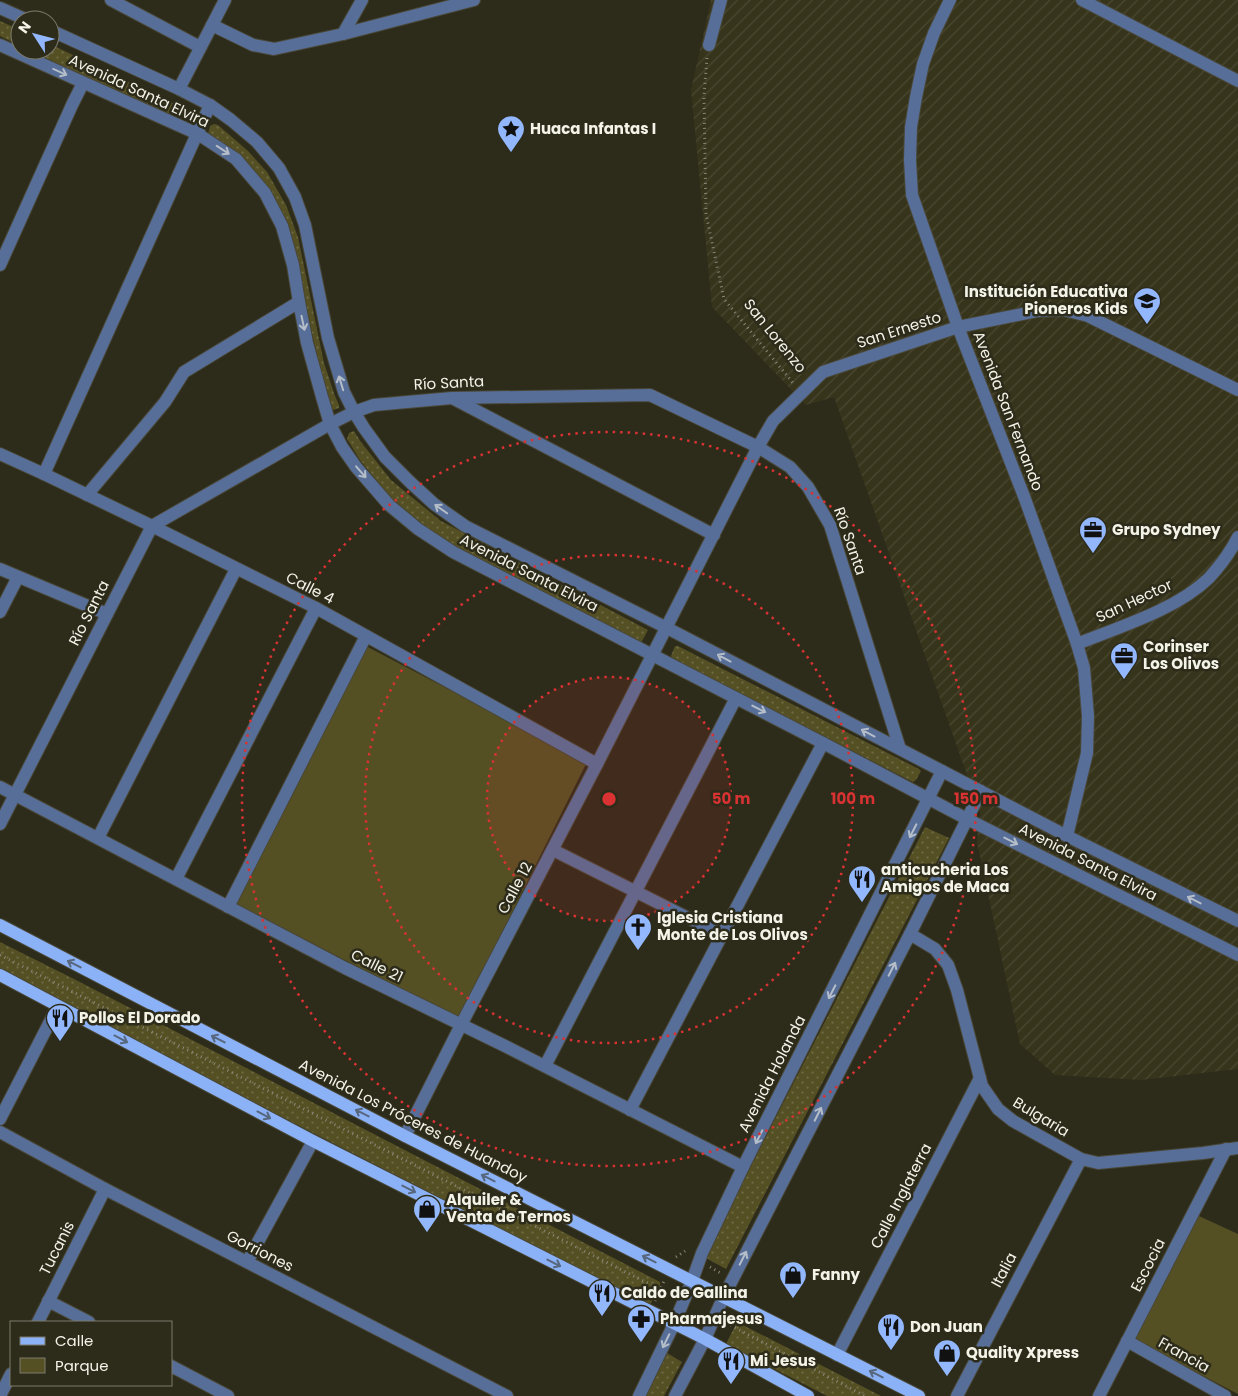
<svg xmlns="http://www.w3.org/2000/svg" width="1238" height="1396" font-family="Poppins,sans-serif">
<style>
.industrial{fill:url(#industrial-furrows)}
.grass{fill:url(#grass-dots)}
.park{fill:#555024}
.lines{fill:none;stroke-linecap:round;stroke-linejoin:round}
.minor-casing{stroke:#494737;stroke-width:14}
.major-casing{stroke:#494737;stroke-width:14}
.path{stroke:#8b897b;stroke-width:3;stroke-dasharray:1 4;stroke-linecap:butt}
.minor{stroke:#576e98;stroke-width:12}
.major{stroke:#8bb1f6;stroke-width:12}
.oneway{stroke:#b5bec8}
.oneway2{stroke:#57677d}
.ring{fill:none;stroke:#d83232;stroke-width:2.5;stroke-dasharray:2.5 5}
.labels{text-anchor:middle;stroke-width:5;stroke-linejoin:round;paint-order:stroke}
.street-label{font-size:15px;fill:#f4f3e8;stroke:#2d2b1a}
.poi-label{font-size:15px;font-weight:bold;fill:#f4f3e8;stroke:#2d2b1a;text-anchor:start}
.centre{fill:#d83232;stroke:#2d2b1a;stroke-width:2.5}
.ring-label{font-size:15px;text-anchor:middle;font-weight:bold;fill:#d83232;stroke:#2d2b1a;stroke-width:5;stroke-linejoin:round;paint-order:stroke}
</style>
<defs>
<pattern id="industrial-furrows" width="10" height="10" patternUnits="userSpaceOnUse" patternTransform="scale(1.25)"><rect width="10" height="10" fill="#37341c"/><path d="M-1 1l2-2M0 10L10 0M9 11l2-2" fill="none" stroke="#4b4832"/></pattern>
<pattern id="grass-dots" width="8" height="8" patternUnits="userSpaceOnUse" patternTransform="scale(1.25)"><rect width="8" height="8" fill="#555024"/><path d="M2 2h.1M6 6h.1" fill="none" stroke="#6e6a44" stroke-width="1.8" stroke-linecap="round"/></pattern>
</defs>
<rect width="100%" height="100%" fill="#2d2b1a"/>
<polygon class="industrial" points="711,0 1238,0 1238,1069 1141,1080 1055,1075 1020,1044 977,842 980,812 834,397 806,405 712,307 691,90"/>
<g class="grass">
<polygon points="0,21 20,30 20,46 0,36"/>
<polygon points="50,44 179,106 182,108 178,116 175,120 29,50 50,50"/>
<polygon points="214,124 218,125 248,151 267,172 286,205 298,237 324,363 335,396 339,405 339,408 334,410 330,407 326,392 313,338 294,246 272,194 256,173 233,151 208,134 210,126"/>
<polygon points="354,431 361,442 391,480 441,521 648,630 641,643 466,553 423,526 389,496 360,460 347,439 349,433"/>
<polygon points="675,646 678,646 919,769 921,771 916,780 913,782 673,660 671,656"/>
<polygon points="925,827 949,838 726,1269 704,1257"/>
<polygon points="0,942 76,980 660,1282 660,1285 650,1305 0,973"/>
<polygon points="737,1322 881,1396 827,1396 726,1344"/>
<polygon points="667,1353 682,1362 664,1396 644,1396"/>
</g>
<g class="park">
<polygon points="364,645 587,762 459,1019 234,903"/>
<polygon points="1199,1216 1238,1234 1238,1394 1132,1339"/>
</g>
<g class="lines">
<g class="minor-casing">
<g id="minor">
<polyline points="111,0 200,47"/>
<polyline points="950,0 934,33 923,64 916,97 911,127 910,160 912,195 958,327 1025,499 1077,644 1084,668 1088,716 1087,753 1067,836"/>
<polyline points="1082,0 1238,81"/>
<polyline points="0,8 27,20"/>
<polyline points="212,25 253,45 274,49 343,34 474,0"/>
<polyline points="50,30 179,89 210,105 231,120 257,142 279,168 295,197 305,225 328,338 344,392 354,412 364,428 385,457 410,482 434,504 465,526 667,628 1067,836 1238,921"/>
<polyline points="343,34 362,0"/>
<polyline points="0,45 198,134 236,159 265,193 282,226 293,265 299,302 307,343 322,397 330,424 342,447 356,467 389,505 418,529 453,552 823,743 967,819 1238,955"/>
<polyline points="709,45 721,0"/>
<polyline points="179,89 225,0"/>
<polyline points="0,265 72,105 83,83"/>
<polyline points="454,399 714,535"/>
<polyline points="0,454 44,474 152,526 316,608 597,764"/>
<polyline points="44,474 210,105"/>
<polyline points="87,495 165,402 184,372 299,302"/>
<polyline points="0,569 107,614"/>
<polyline points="0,612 18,577"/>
<path d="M1077,644C1119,627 1176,610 1209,578C1220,566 1231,551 1238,537"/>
<polyline points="0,787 345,968 505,1046 743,1167"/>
<polyline points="0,824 152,526 330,424 354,412 374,405 407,402 452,398 650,395 758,447 790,467 808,487 830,525 900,749"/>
<polyline points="98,838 236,569"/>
<polyline points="553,850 722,935"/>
<polyline points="176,879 316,608"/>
<polyline points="228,907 366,636"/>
<polyline points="910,934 935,949 948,965 957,990 982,1086 998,1109 1013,1121 1081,1159 1098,1163 1203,1153 1238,1148"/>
<polyline points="545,1066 736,698"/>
<polyline points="630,1110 823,743"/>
<polyline points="0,1119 58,1006"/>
<polyline points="0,1132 105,1189 507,1396"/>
<polyline points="405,1136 461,1025 597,764 758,447 773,421 823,372 958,327 1037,311 1064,310 1088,316 1238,390"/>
<polyline points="247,1262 313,1141"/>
<polyline points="48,1301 89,1322"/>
<polyline points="38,1322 105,1189"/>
<polyline points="1127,1341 1225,1396"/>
<polyline points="837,1355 980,1078"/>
<polyline points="171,1366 228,1396"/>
<polyline points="0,1396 11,1374"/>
<polyline points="639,1396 674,1324 692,1281 702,1253 743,1167 942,771"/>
<polyline points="675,1396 705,1339 723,1298 910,934 981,791"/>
<polyline points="957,1396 1081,1159"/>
<polyline points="1099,1396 1226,1149"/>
</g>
</g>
<g class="major-casing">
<g id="major">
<polyline points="0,925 405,1136 919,1396"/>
<polyline points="0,975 313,1141 705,1339 808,1396"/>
</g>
</g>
<g class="path">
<polyline points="707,58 704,95 706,214 724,299 793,383"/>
<polyline points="0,955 671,1295"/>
<polyline points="676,1257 685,1251"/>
<polyline points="710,1267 722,1274"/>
<polyline points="655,1301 664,1281"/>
<polyline points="726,1323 865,1396"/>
</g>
<use href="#minor" class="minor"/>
<use href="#major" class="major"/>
</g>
<defs><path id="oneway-shaft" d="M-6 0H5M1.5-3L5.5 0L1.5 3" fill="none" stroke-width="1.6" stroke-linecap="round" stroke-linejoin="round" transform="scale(1.25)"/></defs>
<g class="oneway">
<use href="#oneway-shaft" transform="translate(60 72) rotate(24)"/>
<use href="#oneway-shaft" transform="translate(223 150) rotate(33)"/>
<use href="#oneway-shaft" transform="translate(303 323) rotate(78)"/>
<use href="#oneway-shaft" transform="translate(341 383) rotate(-107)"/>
<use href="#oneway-shaft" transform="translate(361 472) rotate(49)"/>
<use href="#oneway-shaft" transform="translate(441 509) rotate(-145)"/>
<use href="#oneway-shaft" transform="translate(724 658) rotate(-152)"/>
<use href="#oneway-shaft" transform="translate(759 709) rotate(27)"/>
<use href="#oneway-shaft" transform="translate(868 733) rotate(-152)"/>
<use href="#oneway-shaft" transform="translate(913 831) rotate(117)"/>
<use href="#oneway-shaft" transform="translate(1011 841) rotate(27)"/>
<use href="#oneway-shaft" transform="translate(1194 900) rotate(-153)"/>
<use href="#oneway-shaft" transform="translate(892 969) rotate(-63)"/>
<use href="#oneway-shaft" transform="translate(832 992) rotate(117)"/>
<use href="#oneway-shaft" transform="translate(818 1114) rotate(-63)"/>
<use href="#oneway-shaft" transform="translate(759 1137) rotate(117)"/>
<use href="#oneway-shaft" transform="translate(743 1258) rotate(-63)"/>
<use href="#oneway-shaft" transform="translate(666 1341) rotate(116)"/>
</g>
<g class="oneway2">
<use href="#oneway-shaft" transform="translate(74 964) rotate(-153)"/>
<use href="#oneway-shaft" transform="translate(121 1039) rotate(28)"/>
<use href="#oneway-shaft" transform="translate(218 1039) rotate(-153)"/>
<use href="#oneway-shaft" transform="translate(362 1113) rotate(-153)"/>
<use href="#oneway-shaft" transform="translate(264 1115) rotate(28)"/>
<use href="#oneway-shaft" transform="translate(488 1178) rotate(-153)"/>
<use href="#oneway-shaft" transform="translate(409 1189) rotate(27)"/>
<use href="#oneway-shaft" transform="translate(649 1259) rotate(-153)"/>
<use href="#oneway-shaft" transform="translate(554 1263) rotate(27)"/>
<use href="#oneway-shaft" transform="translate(876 1374) rotate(-153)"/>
</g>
<circle cx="609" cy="799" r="122" fill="#d83232" fill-opacity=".12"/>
<g class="ring">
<circle cx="609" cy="799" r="122"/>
<circle cx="609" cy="799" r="244"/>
<circle cx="609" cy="799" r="367"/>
</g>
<defs>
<g id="sight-pin" transform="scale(1.4375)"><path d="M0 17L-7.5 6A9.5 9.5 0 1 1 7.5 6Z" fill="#92b7fd" stroke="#2d2b1a"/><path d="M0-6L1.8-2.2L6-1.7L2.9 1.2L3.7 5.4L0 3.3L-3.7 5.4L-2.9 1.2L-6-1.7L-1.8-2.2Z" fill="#111"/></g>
<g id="school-pin" transform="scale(1.4375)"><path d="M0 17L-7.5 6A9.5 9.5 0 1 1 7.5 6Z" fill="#92b7fd" stroke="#2d2b1a"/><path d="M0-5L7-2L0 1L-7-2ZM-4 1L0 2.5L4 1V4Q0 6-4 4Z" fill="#111"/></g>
<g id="office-pin" transform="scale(1.4375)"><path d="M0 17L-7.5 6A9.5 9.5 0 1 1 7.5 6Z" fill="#92b7fd" stroke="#2d2b1a"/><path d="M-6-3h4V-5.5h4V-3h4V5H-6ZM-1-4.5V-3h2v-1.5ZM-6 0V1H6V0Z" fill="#111"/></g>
<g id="restaurant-pin" transform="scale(1.4375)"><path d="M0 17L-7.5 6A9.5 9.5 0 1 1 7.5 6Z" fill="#92b7fd" stroke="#2d2b1a"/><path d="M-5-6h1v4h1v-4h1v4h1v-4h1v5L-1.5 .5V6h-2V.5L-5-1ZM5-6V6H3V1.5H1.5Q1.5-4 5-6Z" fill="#111"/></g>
<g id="church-pin" transform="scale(1.4375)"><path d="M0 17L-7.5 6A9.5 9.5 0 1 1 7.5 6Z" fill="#92b7fd" stroke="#2d2b1a"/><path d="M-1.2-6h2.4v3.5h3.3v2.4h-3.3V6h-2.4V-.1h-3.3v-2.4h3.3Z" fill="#111"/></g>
<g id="shop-pin" transform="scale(1.4375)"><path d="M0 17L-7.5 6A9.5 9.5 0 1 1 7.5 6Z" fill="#92b7fd" stroke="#2d2b1a"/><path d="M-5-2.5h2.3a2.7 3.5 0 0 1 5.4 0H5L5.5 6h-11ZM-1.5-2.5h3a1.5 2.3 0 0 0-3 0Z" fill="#111"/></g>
<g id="pharmacy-pin" transform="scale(1.4375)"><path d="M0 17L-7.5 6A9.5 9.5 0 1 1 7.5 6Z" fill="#92b7fd" stroke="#2d2b1a"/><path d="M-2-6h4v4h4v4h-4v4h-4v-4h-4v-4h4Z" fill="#111"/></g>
</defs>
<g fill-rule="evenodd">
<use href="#sight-pin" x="511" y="129"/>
<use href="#school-pin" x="1147" y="301"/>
<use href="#office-pin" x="1093" y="530"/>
<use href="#office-pin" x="1124" y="656"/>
<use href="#restaurant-pin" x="862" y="879"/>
<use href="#church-pin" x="638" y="927"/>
<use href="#restaurant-pin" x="60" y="1018"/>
<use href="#shop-pin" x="427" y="1209"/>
<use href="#shop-pin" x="793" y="1275"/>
<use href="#restaurant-pin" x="602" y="1293"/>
<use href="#pharmacy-pin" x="641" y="1319"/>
<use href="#restaurant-pin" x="891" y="1327"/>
<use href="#shop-pin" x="947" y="1353"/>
<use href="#restaurant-pin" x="731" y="1361"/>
</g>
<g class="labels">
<g class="street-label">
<text transform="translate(139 91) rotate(25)" y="5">Avenida Santa Elvira</text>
<text transform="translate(899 330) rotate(-18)" y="5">San Ernesto</text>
<text transform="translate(775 336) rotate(51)" y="5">San Lorenzo</text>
<text transform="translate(449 383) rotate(-3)" y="5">Río Santa</text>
<text transform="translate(1008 411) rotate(69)" y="5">Avenida San Fernando</text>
<text transform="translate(850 541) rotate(71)" y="5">Río Santa</text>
<text transform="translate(529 573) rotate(27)" y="5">Avenida Santa Elvira</text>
<text transform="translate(310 588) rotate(27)" y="5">Calle 4</text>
<text transform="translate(1134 601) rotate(-25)" y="5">San Hector</text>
<text transform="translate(89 613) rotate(-63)" y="5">Río Santa</text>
<text transform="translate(1088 862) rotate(27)" y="5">Avenida Santa Elvira</text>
<text transform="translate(515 888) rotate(-62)" y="5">Calle 12</text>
<text transform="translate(377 966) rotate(26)" y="5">Calle 21</text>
<text transform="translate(772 1074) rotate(-63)" y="5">Avenida Holanda</text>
<text transform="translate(1041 1117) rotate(31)" y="5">Bulgaria</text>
<text transform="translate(413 1121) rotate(27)" y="5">Avenida Los Próceres de Huandoy</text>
<text transform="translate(901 1196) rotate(-63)" y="5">Calle Inglaterra</text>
<text transform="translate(57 1248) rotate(-63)" y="5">Tucanis</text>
<text transform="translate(260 1251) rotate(27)" y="5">Gorriones</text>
<text transform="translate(1148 1265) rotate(-63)" y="5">Escocia</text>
<text transform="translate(1004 1270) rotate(-62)" y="5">Italia</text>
<text transform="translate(1184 1355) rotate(29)" y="5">Francia</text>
</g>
<g class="poi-label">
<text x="530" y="134">Huaca Infantas I</text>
<text x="1128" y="297" text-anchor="end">Institución Educativa<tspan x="1128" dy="17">Pioneros Kids</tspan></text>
<text x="1112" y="535">Grupo Sydney</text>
<text x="1143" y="652">Corinser<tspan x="1143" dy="17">Los Olivos</tspan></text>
<text x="881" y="875">anticucheria Los<tspan x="881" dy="17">Amigos de Maca</tspan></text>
<text x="657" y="923">Iglesia Cristiana<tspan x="657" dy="17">Monte de Los Olivos</tspan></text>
<text x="79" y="1023">Pollos El Dorado</text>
<text x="446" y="1205">Alquiler &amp;<tspan x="446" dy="17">Venta de Ternos</tspan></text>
<text x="812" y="1280">Fanny</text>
<text x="621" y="1298">Caldo de Gallina</text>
<text x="660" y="1324">Pharmajesus</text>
<text x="910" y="1332">Don Juan</text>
<text x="966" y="1358">Quality Xpress</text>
<text x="750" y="1366">Mi Jesus</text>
</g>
</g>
<circle cx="609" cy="799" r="8" class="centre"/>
<g class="ring-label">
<text x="731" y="804">50 m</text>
<text x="853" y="804">100 m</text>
<text x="976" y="804">150 m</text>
</g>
<rect x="10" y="1321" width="162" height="65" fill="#2d2b1a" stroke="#7d7b6c"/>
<rect x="20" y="1337" width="25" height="8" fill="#8bb1f6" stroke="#7d7b6c"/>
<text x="55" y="1346" font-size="15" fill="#f4f3e8">Calle</text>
<rect x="20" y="1358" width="25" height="15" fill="#555024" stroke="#7d7b6c"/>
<text x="55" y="1371" font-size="15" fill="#f4f3e8">Parque</text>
<g transform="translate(35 35) rotate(306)"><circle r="24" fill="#2d2b1a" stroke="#7d7b6c"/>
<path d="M0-4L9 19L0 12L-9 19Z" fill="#92b7fd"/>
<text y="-8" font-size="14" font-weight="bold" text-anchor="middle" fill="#f4f3e8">N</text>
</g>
</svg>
